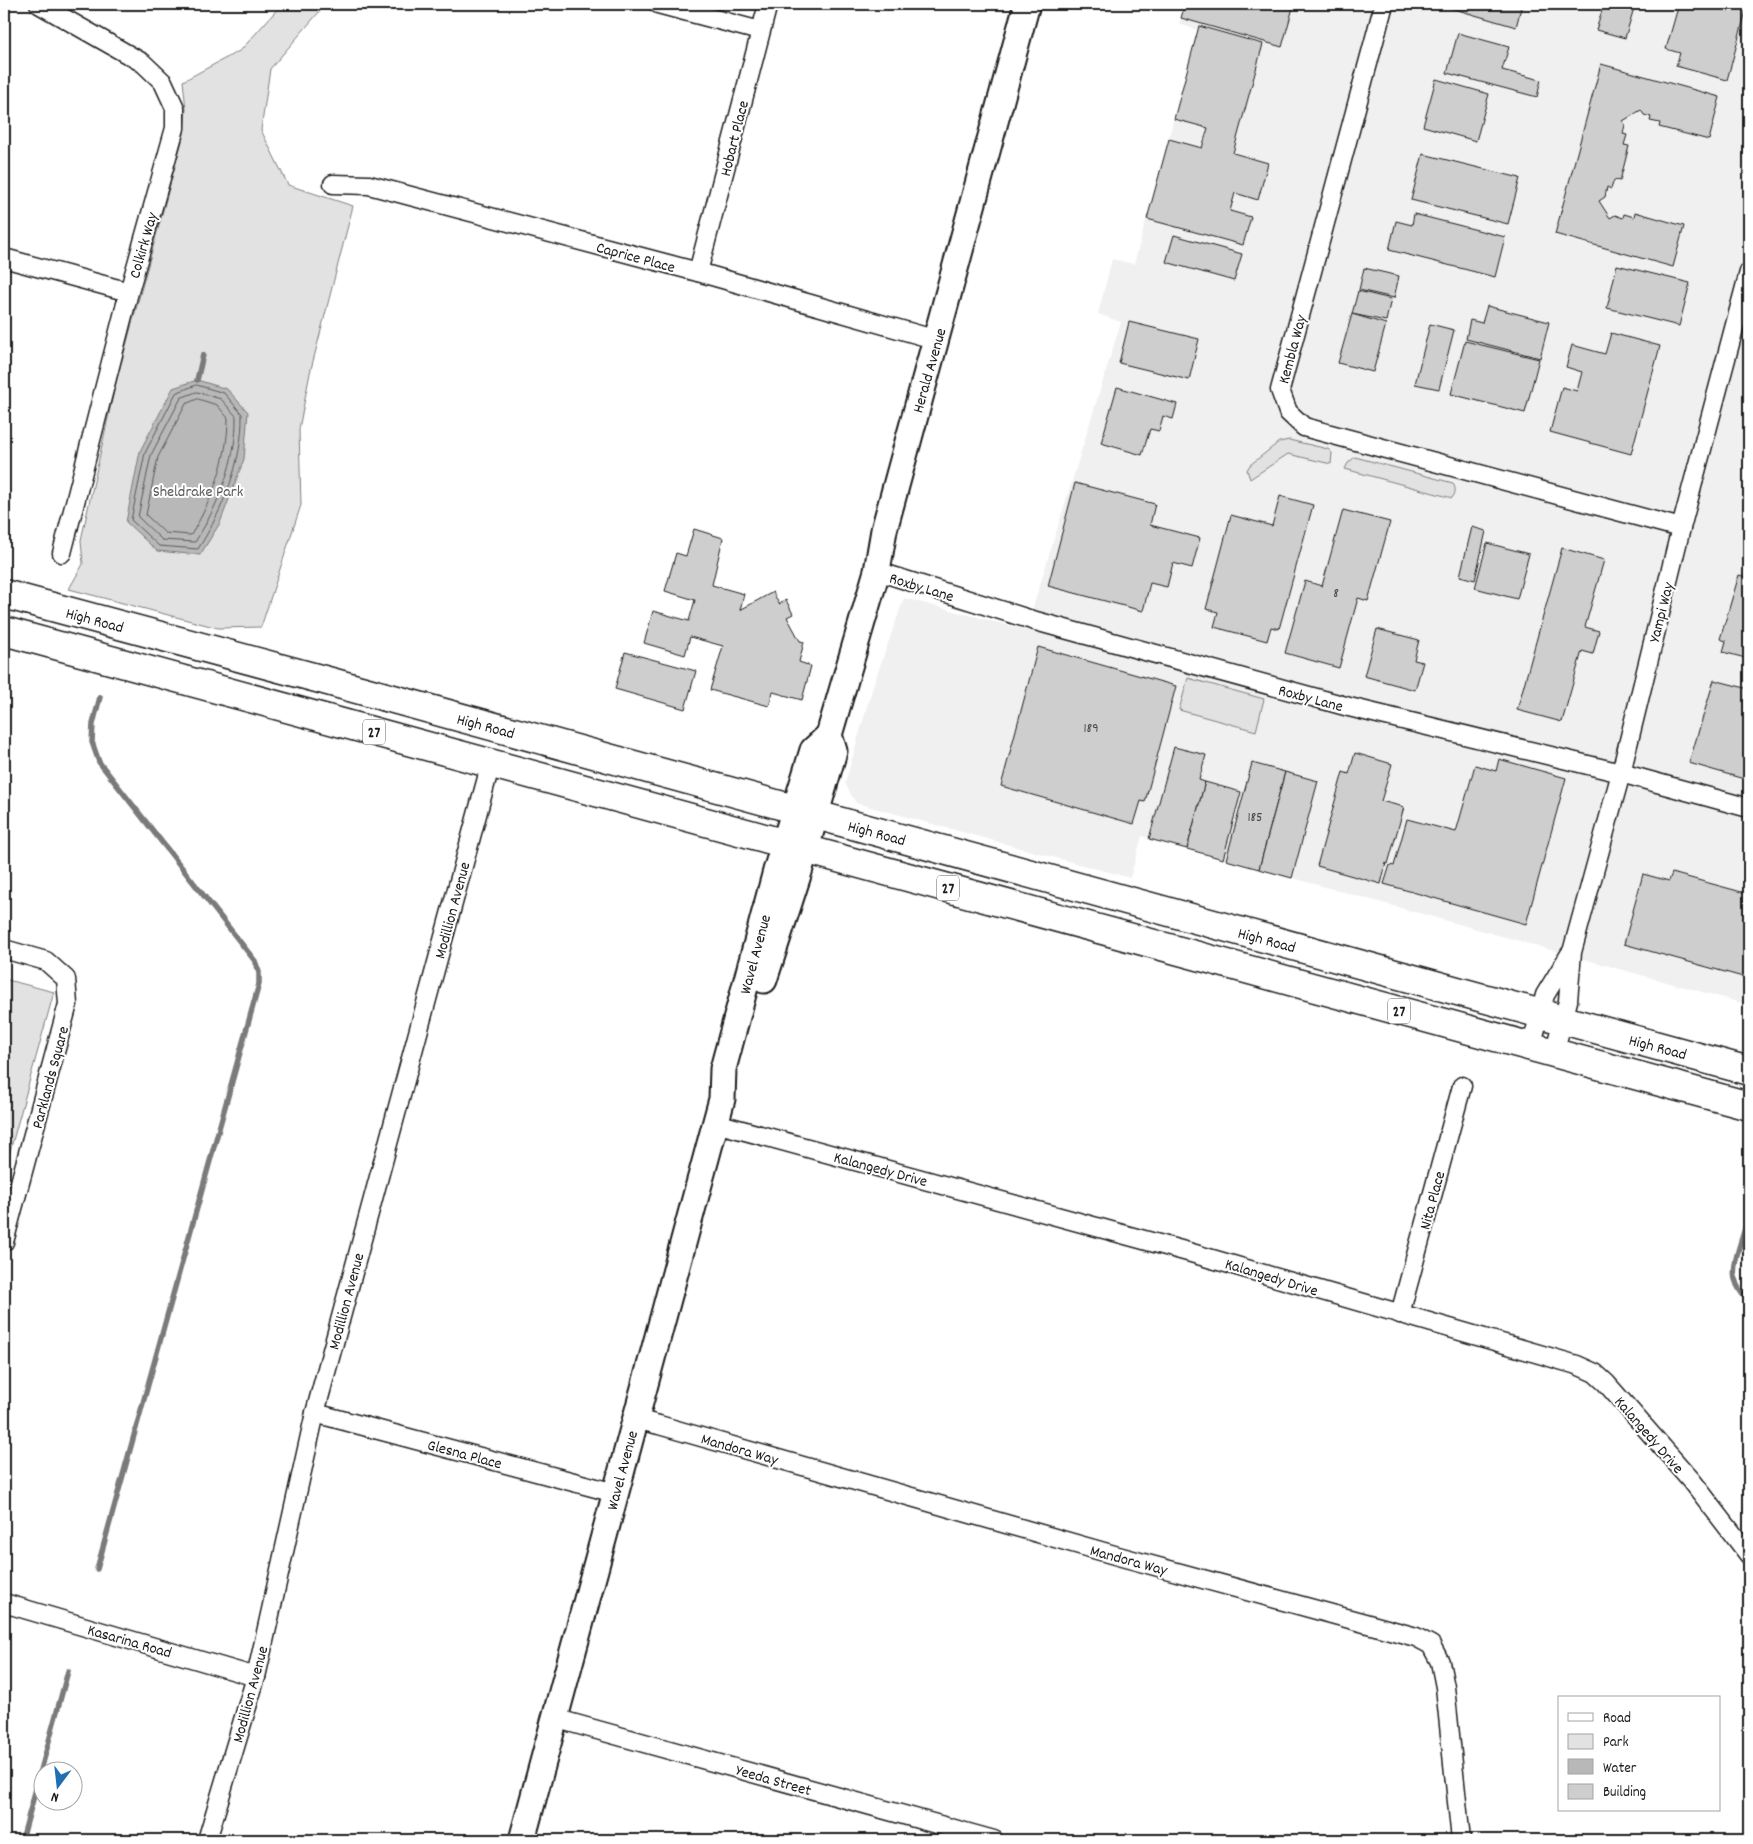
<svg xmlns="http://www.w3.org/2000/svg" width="1753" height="1844" font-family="Dekko,sans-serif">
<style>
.built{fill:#f0f0f0}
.green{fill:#e2e2e2;stroke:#7f7f7f}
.water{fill:#b8b8b8;stroke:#7a7a7a}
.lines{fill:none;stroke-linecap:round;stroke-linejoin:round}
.shore{stroke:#5a5a5a;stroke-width:1}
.stream{stroke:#7a7a7a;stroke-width:5.5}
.building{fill:#cecece;stroke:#1c1c1c}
.street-casing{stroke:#1c1c1c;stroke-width:21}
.secondary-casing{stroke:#1c1c1c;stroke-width:29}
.primary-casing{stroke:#1c1c1c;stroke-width:31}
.street{stroke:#fff;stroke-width:18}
.secondary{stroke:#fff;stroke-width:25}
.primary{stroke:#fff;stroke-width:28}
.labels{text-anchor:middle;stroke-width:4;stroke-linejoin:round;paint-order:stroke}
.number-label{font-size:14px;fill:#484848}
.shield{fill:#fff;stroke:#606060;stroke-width:1}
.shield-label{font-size:15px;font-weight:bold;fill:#1c1c1c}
.street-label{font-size:16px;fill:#1c1c1c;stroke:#fff}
.park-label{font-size:16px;fill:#575757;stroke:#fff}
</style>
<rect width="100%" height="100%" fill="#fff"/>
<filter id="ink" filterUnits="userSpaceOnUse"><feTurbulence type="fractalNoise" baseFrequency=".02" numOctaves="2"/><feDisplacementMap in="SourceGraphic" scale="10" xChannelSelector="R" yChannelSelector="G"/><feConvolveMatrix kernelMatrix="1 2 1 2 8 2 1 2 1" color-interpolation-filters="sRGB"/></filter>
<g filter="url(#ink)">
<polygon class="built" points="1185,4 1749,4 1749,1005 1142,836 1130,878 856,803 845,783 873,686 904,598 1026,630 1121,322 1098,314 1112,259 1134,264 1198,30 1179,24"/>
<g class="green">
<polygon points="282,4 326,4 270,69 261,130 288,185 353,206 310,373 299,429 301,505 261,627 218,628 69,589 83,564 81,540 116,382 184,134 186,109 183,81 241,50"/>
<polygon points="1289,440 1328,449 1332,453 1331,464 1288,454 1250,479 1247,470 1250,465 1279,442"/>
<path d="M1355,457L1453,483C1456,489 1456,493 1452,498L1345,469L1348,463Z"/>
<polygon points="1188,678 1264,699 1256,731 1179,710"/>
<polygon points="4,979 54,992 4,1173"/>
</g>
<polygon class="water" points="197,380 227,389 248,412 244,459 220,523 200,555 157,551 126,522 140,451 173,388"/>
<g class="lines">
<g class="shore">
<path d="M197,385L224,393L242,414C243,461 223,510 198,549L159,546L131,520L145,453L176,393Z"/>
<path d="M197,392L221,399L236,416C237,460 218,506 195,542L162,540L138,517L151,455L181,398Z"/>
<path d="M198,399L217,405L228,418C228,459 212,500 191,535L165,533L146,515L158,457L186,404Z"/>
</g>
<g class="stream">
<polyline points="197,380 203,355"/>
<path d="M1749,1215C1745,1232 1731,1263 1735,1279C1737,1288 1743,1295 1749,1302"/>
<polyline points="97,1569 259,984 259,972 255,961 99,762 92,742 93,724 100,697"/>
<polyline points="22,1840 68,1671"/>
</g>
</g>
<g class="building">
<polygon points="1185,4 1294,4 1282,47 1181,18"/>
<polygon points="1437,4 1522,4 1516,27"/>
<polygon points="1604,4 1620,4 1634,8 1625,38 1596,30"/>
<polygon points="1679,4 1748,4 1727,80 1676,66 1680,53 1666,49"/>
<polygon points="1199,26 1263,44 1233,153 1268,163 1258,200 1235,193 1230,211 1251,217 1243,245 1147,219 1169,139 1202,148 1208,128 1174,119"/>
<polygon points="1458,33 1509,47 1502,70 1541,80 1537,97 1447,73"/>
<polygon points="1601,64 1720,97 1709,140 1659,127 1660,123 1650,121 1651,117 1644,115 1641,110 1623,121 1625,125 1623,134 1627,135 1624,145 1629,146 1620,181 1614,180 1611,189 1607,187 1605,197 1599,201 1610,218 1615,215 1623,218 1624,214 1634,217 1635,212 1684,226 1673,267 1555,234"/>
<polygon points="1436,79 1489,94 1476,141 1423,126"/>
<polygon points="1423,154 1520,178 1508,224 1411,200"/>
<polygon points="1414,214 1505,237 1495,277 1389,250 1396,221 1412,225"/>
<polygon points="1174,235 1242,254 1234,281 1166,262"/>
<polygon points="1617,265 1690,283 1679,326 1607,308"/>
<polygon points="1364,268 1399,276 1394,298 1359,290"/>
<polygon points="1358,291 1391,299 1386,321 1352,314"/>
<polygon points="1487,306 1549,322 1540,358 1466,339 1470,320 1482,323"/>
<polygon points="1352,314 1386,324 1373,372 1338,363"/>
<polygon points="1129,322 1199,339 1189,380 1119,363"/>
<polygon points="1430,324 1454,330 1439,389 1415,384"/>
<polygon points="1611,333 1660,346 1631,454 1550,432 1562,387 1577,391 1582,372 1566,367 1572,345 1605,354"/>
<polygon points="1465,341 1539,359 1525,413 1451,394"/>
<polygon points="1117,387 1177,404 1173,419 1163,416 1159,431 1150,429 1142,455 1101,443"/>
<polygon points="1075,483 1155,504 1150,525 1200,538 1192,568 1173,563 1167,587 1150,583 1143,611 1048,586"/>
<polygon points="1280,496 1313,505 1279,629 1271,627 1267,641 1214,627 1218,612 1206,609 1231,515 1272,526"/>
<polygon points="1343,510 1390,522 1368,601 1358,598 1339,668 1285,653 1305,581 1322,586"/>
<polygon points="1472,527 1486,531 1475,580 1460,576"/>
<polygon points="694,529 723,538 712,585 744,594 740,610 773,592 779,604 786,600 793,614 787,617 800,641 804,642 799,662 811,666 802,700 773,692 769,706 710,690 723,646 690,637 685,655 644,643 653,611 689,621 695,600 665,591 676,553 686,556"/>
<polygon points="1487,543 1529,554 1517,599 1475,588"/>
<polygon points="1562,548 1604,560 1585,627 1599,631 1593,654 1582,651 1562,722 1517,710"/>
<polygon points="1739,575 1749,578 1749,659 1723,652 1726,641 1720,639"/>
<polygon points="1377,629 1419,640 1414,660 1423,662 1415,690 1364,676"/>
<polygon points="1038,647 1176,686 1145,802 1141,801 1134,824 1001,786"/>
<polygon points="625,652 696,671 685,709 615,689"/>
<polygon points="1714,680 1749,689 1749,759 1744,779 1689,763"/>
<polygon points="1174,747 1206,755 1199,780 1205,782 1187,849 1149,839"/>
<polygon points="1355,753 1392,764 1381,801 1404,807 1388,864 1386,863 1381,884 1317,866 1343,772 1349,774"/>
<polygon points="1499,759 1566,778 1526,924 1384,884 1390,865 1394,866 1407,819 1456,832 1475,765 1496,771"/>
<polygon points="1252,763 1285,772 1259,869 1226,860"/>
<polygon points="1285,772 1318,781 1292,878 1259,869"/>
<polygon points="1205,782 1241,792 1223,859 1187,849"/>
<polygon points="1672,873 1749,894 1749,955 1743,977 1624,944 1643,874 1669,881"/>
</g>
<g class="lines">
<g class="street-casing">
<g id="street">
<polyline points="39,4 143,63 163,82 175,108 175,128 129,292 62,553"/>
<polyline points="658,4 760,31"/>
<polyline points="1384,4 1280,390 1288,412 1304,427 1681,528"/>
<polyline points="333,184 369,185 698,272 937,340"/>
<polyline points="4,258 129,292"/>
<polyline points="698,272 768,4"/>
<polyline points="877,571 1032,620 1349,707 1621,773 1749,808"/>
<polyline points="4,949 46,961 66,979 68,1004 4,1242"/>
<polyline points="1531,1047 1545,995 1570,954"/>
<polyline points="1554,1053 1568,1001 1572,952 1621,773 1681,528 1749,272"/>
<polyline points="716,1123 1188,1252 1577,1365 1595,1373 1606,1383 1692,1481 1749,1555"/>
<polyline points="1400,1314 1462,1086"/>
<polyline points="315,1413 615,1493"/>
<polyline points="635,1419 659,1425 1118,1556 1416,1637 1431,1645 1440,1662 1445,1687 1461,1840"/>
<polyline points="4,1603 256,1677"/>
<polyline points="554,1718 994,1840"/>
<polyline points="207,1840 256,1677 315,1413 491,763"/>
</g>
</g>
<g class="secondary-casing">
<g id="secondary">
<polyline points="764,980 799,872 834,751 829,735 877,571 884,530 1027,4"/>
<polyline points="522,1840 722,1099 723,1069 776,871 813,750 829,735"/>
</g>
</g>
<g class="primary-casing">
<g id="primary">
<polyline points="4,594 324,680 1749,1071"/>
<polyline points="4,631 1749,1106"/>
</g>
</g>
<use href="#street" class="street"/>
<use href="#secondary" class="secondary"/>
<use href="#primary" class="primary"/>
</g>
</g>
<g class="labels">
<g class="number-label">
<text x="1336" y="597">8</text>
<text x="1091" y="732">189</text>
<text x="1255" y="821">185</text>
</g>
<g class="shield">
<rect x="363" y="719.5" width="22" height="25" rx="4"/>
<rect x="937" y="875.5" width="22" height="25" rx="4"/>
<rect x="1388" y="998.5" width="22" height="25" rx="4"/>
</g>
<g class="shield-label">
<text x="374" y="737">27</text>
<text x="948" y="893">27</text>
<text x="1399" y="1016">27</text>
</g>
<g class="street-label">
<text transform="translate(733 138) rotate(-76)" y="6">Hobart Place</text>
<text transform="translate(142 245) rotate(-74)" y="6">Colkirk Way</text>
<text transform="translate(636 256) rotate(15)" y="6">Caprice Place</text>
<text transform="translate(1291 349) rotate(-75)" y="6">Kembla Way</text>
<text transform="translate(928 370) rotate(-74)" y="6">Herald Avenue</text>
<text transform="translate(922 586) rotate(17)" y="6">Roxby Lane</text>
<text transform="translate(1660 612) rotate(-76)" y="6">Yampi Way</text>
<text transform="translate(95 619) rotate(15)" y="6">High Road</text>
<text transform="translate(1311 697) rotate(15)" y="6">Roxby Lane</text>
<text transform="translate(486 725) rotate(15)" y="6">High Road</text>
<text transform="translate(877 832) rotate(15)" y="6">High Road</text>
<text transform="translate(451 910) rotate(-75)" y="6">Modillion Avenue</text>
<text transform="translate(1267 939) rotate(15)" y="6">High Road</text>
<text transform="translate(754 954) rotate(-75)" y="6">Wavel Avenue</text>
<text transform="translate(1658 1046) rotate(15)" y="6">High Road</text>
<text transform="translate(49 1077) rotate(-75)" y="6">Parklands Square</text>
<text transform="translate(881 1168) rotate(15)" y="6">Kalangedy Drive</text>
<text transform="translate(1431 1200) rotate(-75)" y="6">Nita Place</text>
<text transform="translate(1272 1276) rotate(17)" y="6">Kalangedy Drive</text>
<text transform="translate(345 1301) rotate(-75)" y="6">Modillion Avenue</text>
<text transform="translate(1650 1434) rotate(49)" y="6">Kalangedy Drive</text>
<text transform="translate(740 1448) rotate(16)" y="6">Mandora Way</text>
<text transform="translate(465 1453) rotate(15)" y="6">Glesna Place</text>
<text transform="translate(621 1470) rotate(-75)" y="6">Wavel Avenue</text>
<text transform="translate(1129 1559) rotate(15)" y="6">Mandora Way</text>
<text transform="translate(130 1640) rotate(16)" y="6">Kasarina Road</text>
<text transform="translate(249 1694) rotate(-75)" y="6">Modillion Avenue</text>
<text transform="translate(774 1779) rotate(16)" y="6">Yeeda Street</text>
</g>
<g class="park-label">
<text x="198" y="496">Sheldrake Park</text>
</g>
</g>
<rect width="1753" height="1844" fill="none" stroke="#fff" stroke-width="20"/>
<rect x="10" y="10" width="1733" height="1824" fill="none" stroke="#1c1c1c" stroke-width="2" filter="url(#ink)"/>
<rect x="1558" y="1696" width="162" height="115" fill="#ffffff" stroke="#a4a4a4"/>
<rect x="1568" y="1713" width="25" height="8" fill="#ffffff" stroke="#a4a4a4"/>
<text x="1603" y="1722" font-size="15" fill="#1c1c1c">Road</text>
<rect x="1568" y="1734" width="25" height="15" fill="#e2e2e2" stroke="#a4a4a4"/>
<text x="1603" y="1746" font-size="15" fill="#1c1c1c">Park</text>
<rect x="1568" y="1759" width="25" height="15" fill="#b8b8b8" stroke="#a4a4a4"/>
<text x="1603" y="1772" font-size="15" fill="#1c1c1c">Water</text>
<rect x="1568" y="1784" width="25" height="15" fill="#cecece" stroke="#a4a4a4"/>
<text x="1603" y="1796" font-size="15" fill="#1c1c1c">Building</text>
<g transform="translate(58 1786) rotate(195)"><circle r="24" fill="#ffffff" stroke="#a4a4a4"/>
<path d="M0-4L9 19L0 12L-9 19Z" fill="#1f6fb2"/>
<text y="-8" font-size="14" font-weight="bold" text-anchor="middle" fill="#1c1c1c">N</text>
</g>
</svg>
